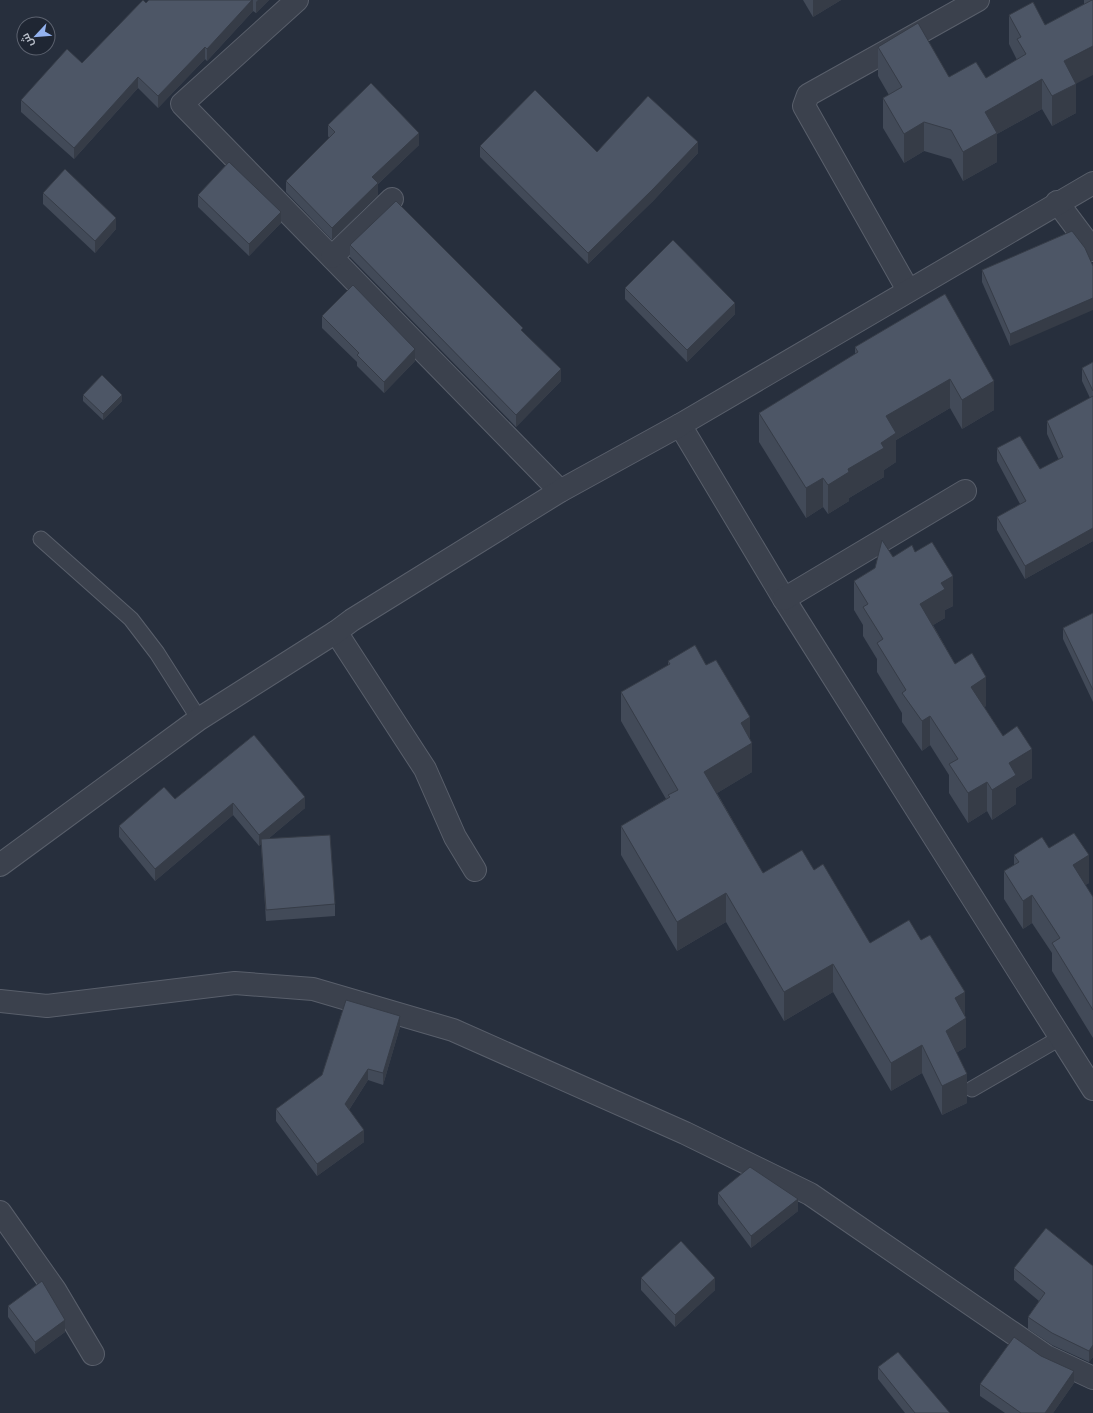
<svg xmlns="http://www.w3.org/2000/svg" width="1093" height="1413" font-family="'IBM Plex Sans',Cairo,sans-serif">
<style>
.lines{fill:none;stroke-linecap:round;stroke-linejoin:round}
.service-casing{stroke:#595f6b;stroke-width:17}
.minor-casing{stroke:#595f6b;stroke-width:24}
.tertiary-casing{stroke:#595f6b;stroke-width:24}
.service{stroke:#3b414d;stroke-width:15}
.minor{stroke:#3b414d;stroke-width:22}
.tertiary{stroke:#3b414d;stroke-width:22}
.wall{fill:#424a58}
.shaded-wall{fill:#363c47}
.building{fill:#4d5666;stroke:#363c47}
</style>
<rect width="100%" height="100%" fill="#272f3d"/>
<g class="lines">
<g class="service-casing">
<g id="service">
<polyline points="41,539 131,619 157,653 199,719"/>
<polyline points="972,1089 1060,1038"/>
</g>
</g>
<g class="minor-casing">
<g id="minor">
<polyline points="297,0 182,104 560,491"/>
<polyline points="1057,202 1093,250"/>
<polyline points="332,257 392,199"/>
<polyline points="908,290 804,106 808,95 978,0"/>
<polyline points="680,425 784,599 1093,1089"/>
<polyline points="784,599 965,491"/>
<polyline points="336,632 425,769 455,837 475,870"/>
<polyline points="0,1001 47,1006 235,983 313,989 453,1030 685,1133 810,1194 1046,1356 1093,1378"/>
<polyline points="0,1212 55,1290 93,1354"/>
</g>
</g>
<g class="tertiary-casing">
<polyline id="tertiary" points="0,865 199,719 336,632 352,620 560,491 680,425 1093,183"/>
</g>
<use href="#service" class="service"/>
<use href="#minor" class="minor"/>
<use href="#tertiary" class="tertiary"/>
</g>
<g class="wall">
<polygon points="149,0 269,0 256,13 253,11 207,61 205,59 158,108 138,88 74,159 21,112 21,100 82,63"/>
<polygon points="803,0 841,0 813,17"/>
<polygon points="1084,0 1093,0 1076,84 1076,113 1052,126 1042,109 997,134 997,162 963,181 951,159 924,151 904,163 883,128 883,98 889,95 878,76 878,47 949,77 986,78 1017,60 1009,44 1009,15 1045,25 1084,4"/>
<polygon points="328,125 419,145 378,184 378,195 332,240 286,192 286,181 329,138 328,136"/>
<polygon points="480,146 597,152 698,153 653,201 588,264 480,157"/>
<polygon points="43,193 116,229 95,253 43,204"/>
<polygon points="198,195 281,223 249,256 198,207"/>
<polygon points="1072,231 1010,346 982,282 982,270"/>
<polygon points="350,245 523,332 561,381 516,427 350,257"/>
<polygon points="625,288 735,314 687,362 625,299"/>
<polygon points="945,294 994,410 962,429 950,408 896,440 896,462 884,470 884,477 849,498 849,501 828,514 823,507 806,518 759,442 759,413 855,354 855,347"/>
<polygon points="322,316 415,361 384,393 357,366 357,362 322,328"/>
<polygon points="1093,362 1093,541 1025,579 997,530 997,517 1020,504 997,461 997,448 1040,469 1059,460 1047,434 1047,421 1090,398 1082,381 1082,368"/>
<polygon points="83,395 122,401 103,420 83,401"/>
<polygon points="915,552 953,606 945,610 945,618 933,625 955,664 986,706 984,707 1003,736 1032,778 1016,788 1016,804 992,820 987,811 968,823 949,793 949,775 930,745 922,751 902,722 902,713 877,672 877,659 863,636 863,625 854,610 854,581 893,557"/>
<polygon points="1093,613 1093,702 1063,639 1063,628"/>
<polygon points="668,661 750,739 752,772 717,793 763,873 814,870 870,943 965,1015 966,1047 956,1053 967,1103 942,1115 922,1073 891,1091 833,992 784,1021 726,922 677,951 621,855 621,826 666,799 621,721 621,692 668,665"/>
<polygon points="254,735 305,808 268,839 335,904 335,916 266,921 261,844 259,846 233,815 155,881 119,837 119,826 175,799"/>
<polygon points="1049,848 1089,883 1085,885 1093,897 1093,1038 1052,971 1052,953 1032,923 1023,929 1004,899 1004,871 1014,865 1014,855"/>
<polygon points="400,1027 383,1085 368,1080 349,1110 364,1142 317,1176 276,1121 276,1109"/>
<polygon points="718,1193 798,1211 751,1248 718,1204"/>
<polygon points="1093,1266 1093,1357 1089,1362 1052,1345 1028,1329 1028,1317 1039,1301 1014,1280 1014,1268"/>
<polygon points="641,1278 715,1290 675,1327 641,1290"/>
<polygon points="8,1306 65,1332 35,1354 8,1317"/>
<polygon points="878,1367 950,1413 905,1413 878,1379"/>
<polygon points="1074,1383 1053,1413 1005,1413 980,1396 980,1384"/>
</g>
<g class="shaded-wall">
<polygon points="252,0 253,0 253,11 207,61 207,49"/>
<polygon points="258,0 269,0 256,13 256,2"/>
<polygon points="813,0 841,0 813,17"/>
<polygon points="1093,46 1093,75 1064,90 1064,61"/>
<polygon points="205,47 205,59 158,108 158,96"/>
<polygon points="138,77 138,88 74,159 74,148"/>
<polygon points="1042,79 1042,109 997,134 997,162 963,181 963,152 985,112"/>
<polygon points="1076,84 1076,113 1052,126 1052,96"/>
<polygon points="924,122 924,151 904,163 904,134"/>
<polygon points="419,133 419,145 378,184 378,195 332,240 332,228 372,177"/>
<polygon points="698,142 698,153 653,201 588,264 588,253"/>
<polygon points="281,212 281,223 249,256 249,244"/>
<polygon points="116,218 116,229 95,253 95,241"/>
<polygon points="1093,298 1093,310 1010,346 1010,334"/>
<polygon points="735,303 735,314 687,362 687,350"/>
<polygon points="415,349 415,361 384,393 384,382"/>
<polygon points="561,369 561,381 516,427 516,415"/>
<polygon points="950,379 950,408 896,440 896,462 884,470 884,477 849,498 849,501 828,514 828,485 848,469 886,416"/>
<polygon points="994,381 994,410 962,429 962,400"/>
<polygon points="122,395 122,401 103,420 103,414"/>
<polygon points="823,478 823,507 806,518 806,488"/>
<polygon points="1093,528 1093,541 1025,579 1025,566"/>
<polygon points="953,576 953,606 945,610 945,618 920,633 920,604 941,583"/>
<polygon points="986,677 986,706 971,716 971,687"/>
<polygon points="930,716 930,745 922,751 922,721"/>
<polygon points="750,717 750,745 752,743 752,772 704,801 704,772 741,723"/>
<polygon points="1032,749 1032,778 1016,788 1016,804 992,820 992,790 1009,763"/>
<polygon points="987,782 987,811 968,823 968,793"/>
<polygon points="305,797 305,808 262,844 261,839 261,844 259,846 259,835"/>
<polygon points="233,803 233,815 155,881 155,869"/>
<polygon points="1089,855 1089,883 1073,893 1073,865"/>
<polygon points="726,893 726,922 677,951 677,922"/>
<polygon points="1032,895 1032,923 1023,929 1023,901"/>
<polygon points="833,964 833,992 784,1021 784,992"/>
<polygon points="965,992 965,1020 966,1018 966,1047 946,1059 946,1031 955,998"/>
<polygon points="400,1016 400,1027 383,1085 383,1073"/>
<polygon points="922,1045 922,1073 891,1091 891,1063"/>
<polygon points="368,1069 368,1080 345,1116 345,1104"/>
<polygon points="967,1074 967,1103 942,1115 942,1086"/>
<polygon points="364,1130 364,1142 317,1176 317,1164"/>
<polygon points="798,1199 798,1211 751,1248 751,1236"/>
<polygon points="715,1278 715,1290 675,1327 675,1315"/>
<polygon points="65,1320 65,1332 35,1354 35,1342"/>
<polygon points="1093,1345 1093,1357 1089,1362 1089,1351"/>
<polygon points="1074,1371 1074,1383 1053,1413 1045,1413"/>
</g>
<g class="building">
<polygon points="143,0 146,3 149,0 252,0 207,49 205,47 158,96 138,77 74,148 21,100 67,49 82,63"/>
<polygon points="1092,0 1093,0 1093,46 1064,61 1076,84 1052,96 1042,79 985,112 997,133 963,152 951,130 924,122 904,134 883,98 902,87 878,47 918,23 949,77 976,62 986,78 1026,54 1017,39 1021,37 1009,15 1033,2 1045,25"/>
<polygon points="371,83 419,133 372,177 378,183 332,228 286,181 335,132 328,125"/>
<polygon points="535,90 597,152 648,96 698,142 653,189 588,253 480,146"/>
<polygon points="229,162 281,212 249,244 198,195"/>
<polygon points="65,169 116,218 95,241 43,193"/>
<polygon points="396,201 523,328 521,330 561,369 516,415 350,245"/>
<polygon points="1072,231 1085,248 1093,266 1093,298 1010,334 982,270"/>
<polygon points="673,240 735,303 687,350 625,288"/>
<polygon points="353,285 415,349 384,382 357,355 359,353 322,316"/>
<polygon points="945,294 994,381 962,400 950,379 886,416 896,433 881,443 884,448 848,469 849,472 828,485 823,478 806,488 759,413 858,352 855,347"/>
<polygon points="1093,362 1093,391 1082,368"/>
<polygon points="102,375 122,395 103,414 83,395"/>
<polygon points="1093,396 1093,528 1025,566 997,517 1026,501 997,448 1020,436 1040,469 1063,457 1047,421"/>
<polygon points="882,540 893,557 912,545 915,552 932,542 953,576 941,583 945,589 920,604 955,664 972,653 986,677 971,687 1003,736 1017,726 1032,749 1009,763 1016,775 992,790 987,782 968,793 949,764 958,759 930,716 922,721 902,693 906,690 877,643 883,639 863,607 868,604 854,581 875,568"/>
<polygon points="1093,613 1093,690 1063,628"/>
<polygon points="695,645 706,665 716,660 750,717 741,723 752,743 704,772 763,873 802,850 814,870 823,864 870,943 909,920 921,940 930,935 965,992 955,998 966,1018 946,1031 967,1074 942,1086 922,1045 891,1063 833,964 784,992 726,893 677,922 621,826 670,797 668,795 678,790 621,692 670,664 668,661"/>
<polygon points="254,735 305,797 259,835 233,803 155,869 119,826 164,787 175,799"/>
<polygon points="1074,833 1089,855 1073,865 1093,897 1093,1010 1052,943 1060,938 1032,895 1023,901 1004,871 1019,862 1014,855 1042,837 1049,848"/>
<polygon points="330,835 335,904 266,910 261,839"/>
<polygon points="346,1000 400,1016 383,1073 368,1069 345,1104 364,1130 317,1164 276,1109 322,1075"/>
<polygon points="750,1167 798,1199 751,1236 718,1193"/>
<polygon points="1046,1228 1093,1266 1093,1345 1089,1351 1052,1333 1028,1317 1045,1293 1014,1268"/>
<polygon points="681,1241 715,1278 675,1315 641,1278"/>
<polygon points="42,1281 65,1320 35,1342 8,1306"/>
<polygon points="1014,1337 1041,1356 1074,1371 1045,1413 1021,1413 980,1384"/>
<polygon points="898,1352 950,1413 915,1413 878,1367"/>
</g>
<g transform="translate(36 36) rotate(244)"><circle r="19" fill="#1f2633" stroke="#5c626f"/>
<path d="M0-3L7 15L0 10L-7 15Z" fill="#94b3f0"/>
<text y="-6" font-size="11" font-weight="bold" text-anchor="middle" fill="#b7bdc8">ش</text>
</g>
</svg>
